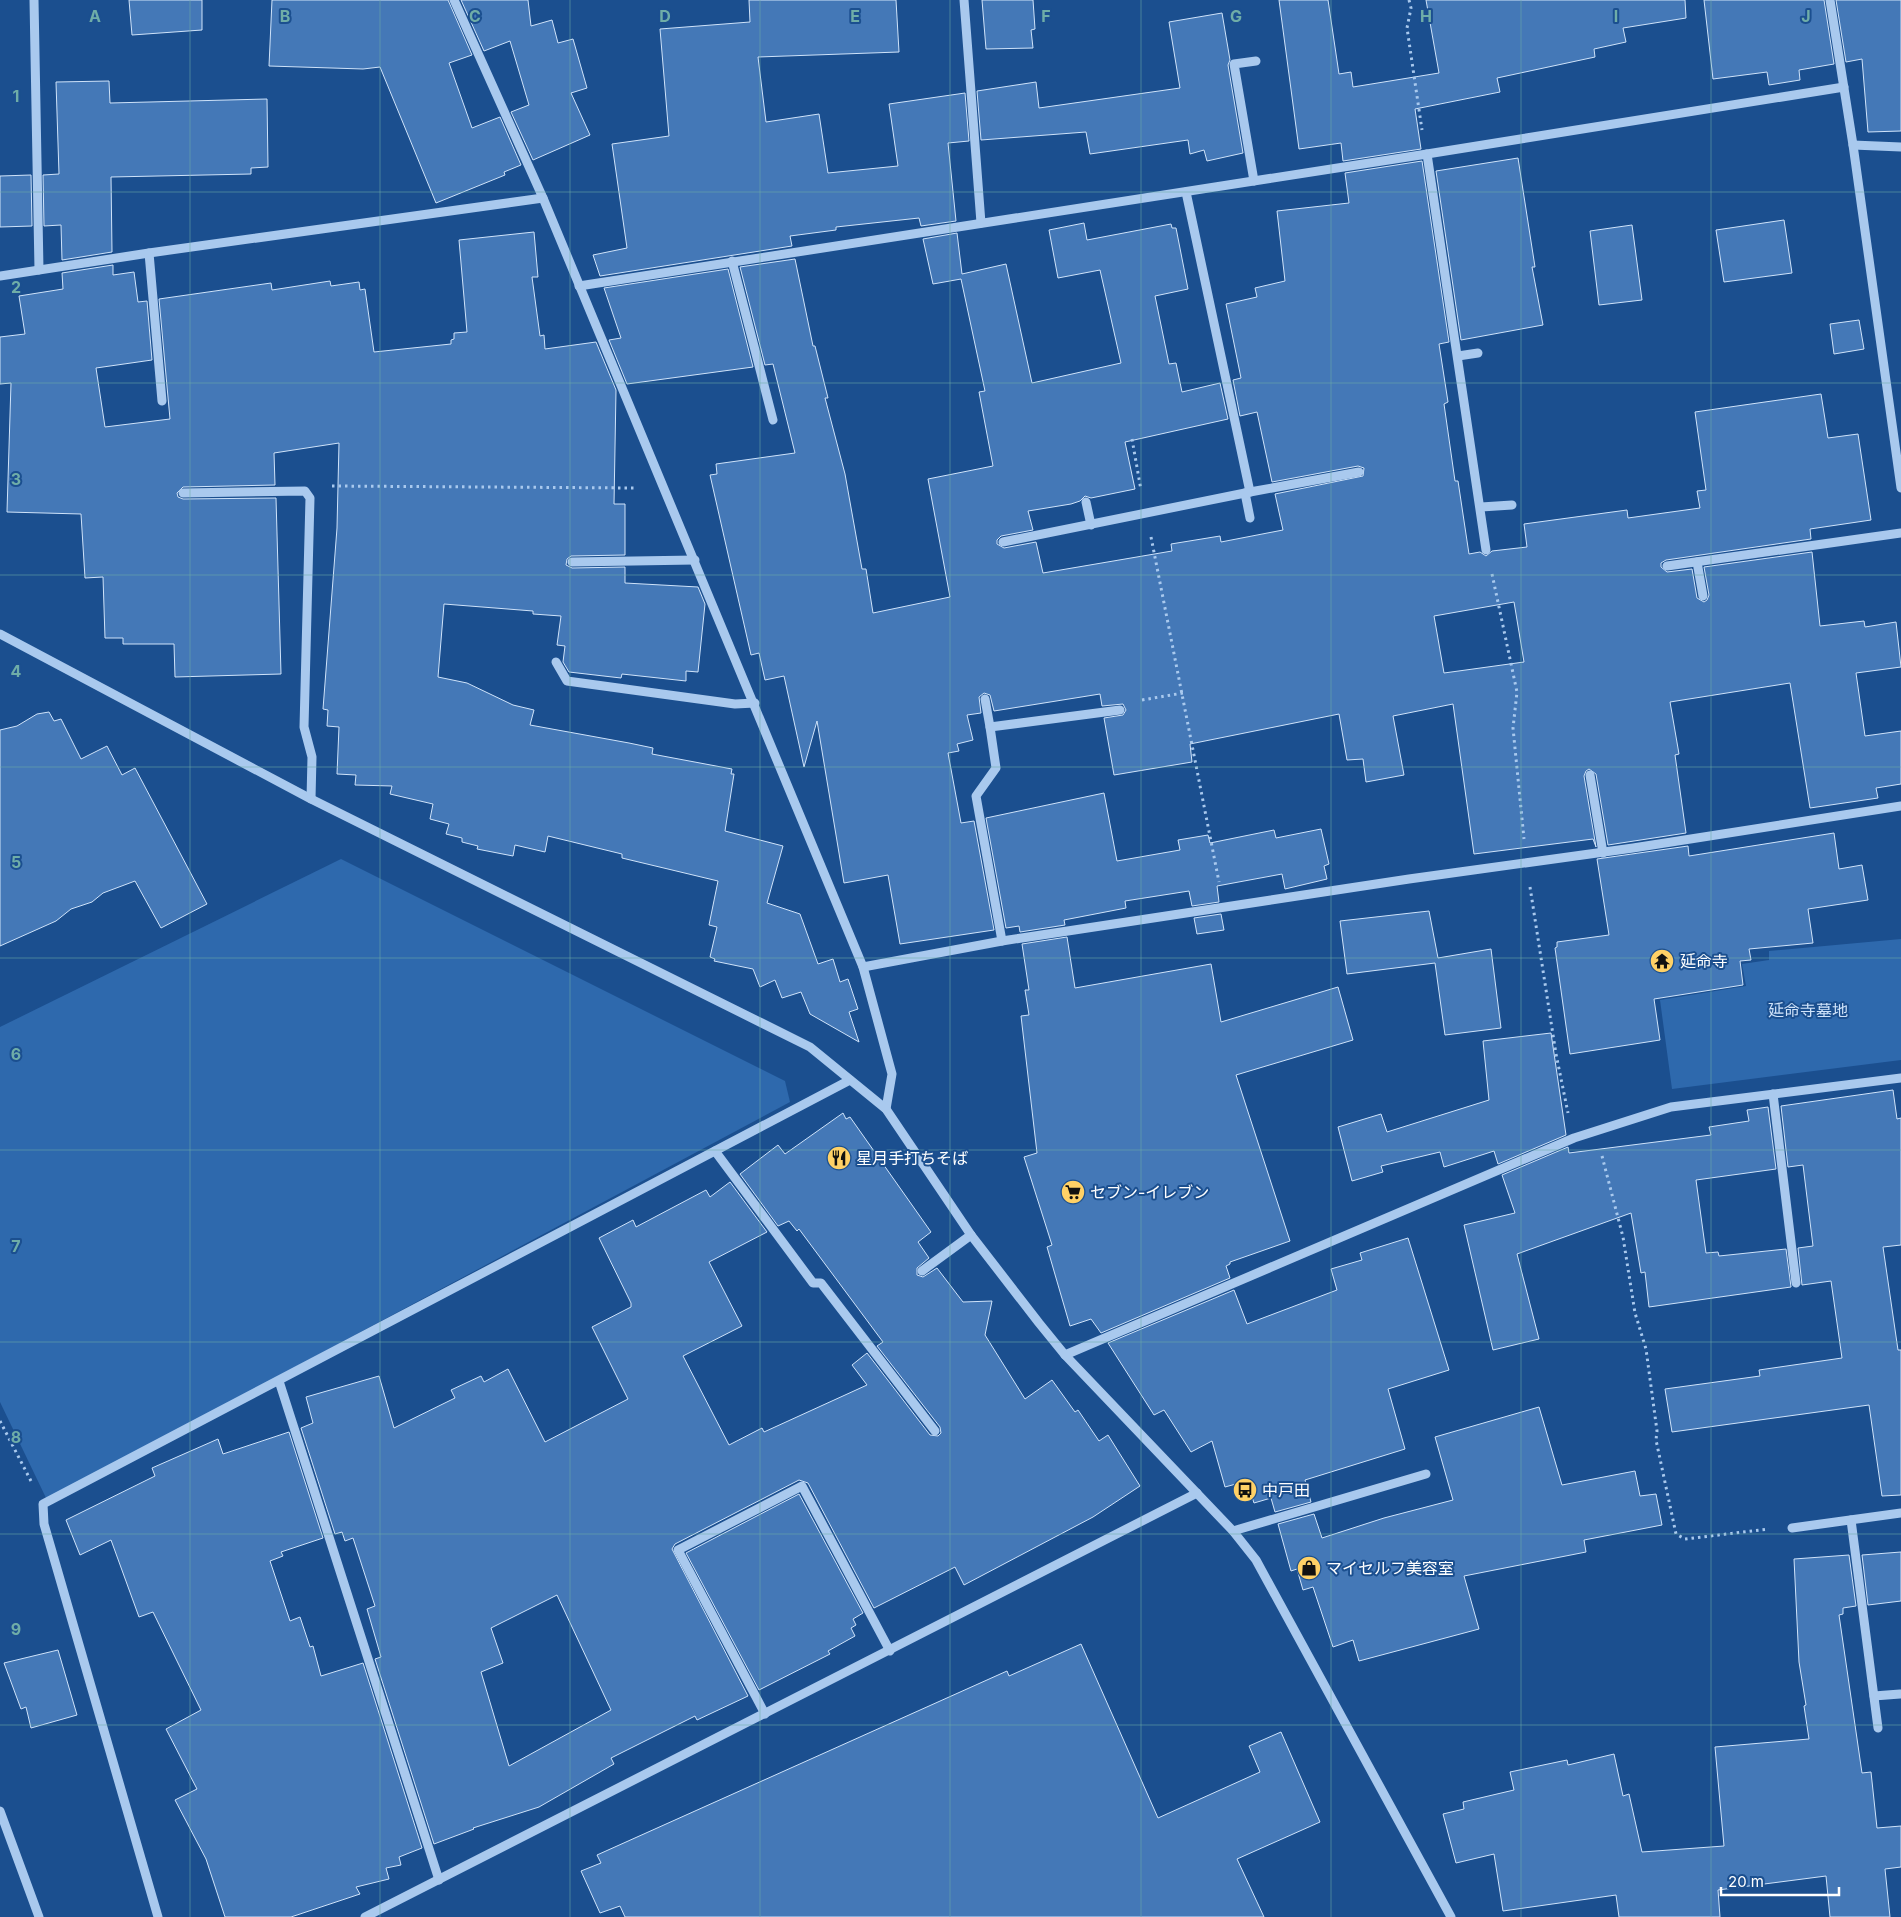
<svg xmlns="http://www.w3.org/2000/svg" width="1901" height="1917" font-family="Inter,'Noto Sans JP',sans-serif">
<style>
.green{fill:#2e69ad}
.building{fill:#4478b7;stroke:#cfe3fa;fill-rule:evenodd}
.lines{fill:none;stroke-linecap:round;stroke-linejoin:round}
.path{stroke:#a9c9ee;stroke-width:3;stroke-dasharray:2.5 4;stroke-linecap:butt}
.minor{stroke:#a9c9ee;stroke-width:9}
.grid{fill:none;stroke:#6fada8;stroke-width:1;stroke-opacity:0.55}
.labels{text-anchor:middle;stroke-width:4;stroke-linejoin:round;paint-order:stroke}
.poi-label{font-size:16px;fill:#fff;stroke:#1b4f8f;text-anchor:start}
.park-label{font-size:16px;fill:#cfe3fa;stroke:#1b4f8f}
.grid-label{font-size:16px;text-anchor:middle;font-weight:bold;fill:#6fada8;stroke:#1b4f8f;stroke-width:4;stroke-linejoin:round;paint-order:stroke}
</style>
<rect width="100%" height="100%" fill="#1b4f8f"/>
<g class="green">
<polygon points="341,859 785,1081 790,1102 47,1500 0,1402 0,1027"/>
<polygon points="1901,939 1901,1060 1672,1089 1660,1000 1746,986 1742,964 1769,960 1769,951"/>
</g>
<g class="building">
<polygon points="129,0 202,0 202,30 132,35"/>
<polygon points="272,0 448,0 472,55 449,63 472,128 500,117 521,165 504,172 505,175 436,203 380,67 363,69 269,66"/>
<polygon points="461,0 528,0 531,26 552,20 558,43 573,39 587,88 571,93 590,135 533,160 511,112 529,105 510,41 484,51"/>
<polygon points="749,0 896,0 899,52 758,57 766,122 819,114 828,173 898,166 889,104 965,93 969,141 948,143 956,221 921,226 919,218 836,227 836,230 790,236 792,246 600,276 593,255 627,248 612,144 669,136 660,29 750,22"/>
<polygon points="982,0 1033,0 1035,29 1031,30 1033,48 986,49"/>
<polygon points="1279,0 1328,0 1339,74 1351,72 1353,87 1439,73 1426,0 1685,0 1686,18 1623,28 1626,42 1594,49 1595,57 1497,78 1500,92 1415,109 1421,149 1343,161 1341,143 1299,149"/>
<polygon points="1704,0 1824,0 1834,64 1799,70 1800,80 1769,85 1767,72 1713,79"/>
<polygon points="1836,0 1901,0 1901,131 1868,132 1862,59 1846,62"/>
<polygon points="1222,13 1230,60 1228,65 1243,153 1207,161 1204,150 1190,154 1188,140 1090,154 1086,132 981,140 977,91 1036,82 1039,108 1180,88 1169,22"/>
<polygon points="109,81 110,103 267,99 268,167 251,168 251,174 111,177 112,252 62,260 61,225 44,226 43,175 59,174 56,82"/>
<polygon points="1518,158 1535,267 1532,267 1543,325 1461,340 1436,171"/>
<path d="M1422,161L1449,342L1439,344L1448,402L1444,404L1455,481H1458L1469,554L1480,552L1486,556L1492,551L1527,547L1524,524L1627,510L1628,518L1700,508L1697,491L1706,490L1695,412L1821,394L1828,438L1858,434L1871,520L1810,529L1811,539L1666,560L1661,563V567L1667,572L1692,569L1697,598L1704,602L1707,600L1709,595L1704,567L1812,552L1820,626L1864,621L1865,627L1896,622L1901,667L1856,673L1865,736L1901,731V784L1876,788L1878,798L1810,808L1790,683L1670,702L1679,754L1675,755L1686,833L1608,845L1596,774L1589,769L1586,771L1584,776L1596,847L1593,839L1474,854L1453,704L1393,716L1404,775L1366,782L1363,759L1347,760L1339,714L1190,744L1192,762L1114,775L1104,718L1123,715L1126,710L1123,704L1102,706L1100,694L994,711L990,695L984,693L979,697L981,713L967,715L973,740L957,744L959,751L948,753L961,823L974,821L994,930L900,944L888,875L844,883L817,721L804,767L784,676L765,680L759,653L751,655L710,475L717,474L716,464L795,453L773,364L765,365L740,267L795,259L813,346H815L828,398H825L845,474L862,569H866L873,613L950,597L928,479L993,466L979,392L985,391L961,279L933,284L923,239L957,233L962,274L1006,264L1032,383L1121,363L1100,270L1058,278L1049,230L1084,223L1087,240L1171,224L1172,228H1176L1188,289L1155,296L1169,364L1176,363L1182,392L1220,383L1228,419L1125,442L1135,489L1091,498L1085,496L1080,501L1071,504L1028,511L1033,530L1001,536L997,540V544L1004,548L1036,542L1043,573L1172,551L1171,544L1220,536L1221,542L1283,530L1275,494L1363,476L1364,468L1358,466L1272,482L1257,412L1240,416L1233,380L1241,378L1226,304L1257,297L1255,288L1285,281L1277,211L1349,203L1345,173ZM1514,602L1524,662L1444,673L1434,616Z"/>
<polygon points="31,175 32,226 0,227 0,176"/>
<polygon points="1784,220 1792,273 1724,282 1716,230"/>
<polygon points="1632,225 1642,300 1599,305 1590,231"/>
<polygon points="534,232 538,277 532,277 540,336 544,335 545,349 596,342 616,390 614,504 625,504 625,555 571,556 567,559 566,565 572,568 625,567 625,583 698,587 705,604 698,672 686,671 686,681 622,674 621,678 569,672 563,662 565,646 557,645 561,616 533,614 533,611 444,604 438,677 467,683 513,705 534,710 530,725 629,743 653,748 652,754 732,769 731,774 734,774 725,831 783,846 767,903 800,914 818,964 833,959 840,982 848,979 858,1009 849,1012 859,1042 810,1014 801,992 782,998 775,980 760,987 753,969 714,961 715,959 710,957 717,927 709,925 718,881 622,858 622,854 548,836 545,852 515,845 513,856 477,849 478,846 462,842 462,838 446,834 449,824 430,819 433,804 390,794 392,786 355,785 356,775 337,774 339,727 327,726 328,710 323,709 337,528 339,443 274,453 275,485 183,487 177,493 178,497 183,499 276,498 281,674 175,677 174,644 123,644 123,638 105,638 103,577 85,578 81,514 7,512 11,383 0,384 0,337 25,334 19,296 63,289 62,273 113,265 113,275 134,272 138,302 147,301 152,360 96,368 105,427 170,419 159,299 271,283 272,290 330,281 331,286 359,282 360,290 365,289 374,352 451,344 451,340 454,339 454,333 467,332 459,240"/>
<polygon points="728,269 753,367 627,384 609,340 621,338 604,288"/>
<polygon points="1859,320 1864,349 1834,354 1830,324"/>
<polygon points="49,712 54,721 61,719 81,759 107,746 122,775 135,768 207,904 161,928 135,881 103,893 92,902 71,909 56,921 0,946 0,730 17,726 37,714"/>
<polygon points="1104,793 1117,861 1180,850 1178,840 1208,835 1210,843 1274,830 1276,838 1321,829 1329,864 1324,866 1327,879 1285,889 1282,874 1217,886 1219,902 1192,906 1189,891 1125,901 1126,908 1064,920 1065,925 1020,932 1019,926 1006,928 986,818"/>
<polygon points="1834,833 1839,869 1862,865 1868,900 1808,909 1813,943 1749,949 1751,960 1740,961 1743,985 1654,999 1660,1040 1570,1054 1555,948 1557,947 1557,942 1609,935 1597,859 1688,846 1689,856"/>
<polygon points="1429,911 1438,958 1491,949 1501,1028 1445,1035 1435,963 1347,974 1340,921"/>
<polygon points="1221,914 1224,930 1197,934 1194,918"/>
<polygon points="1067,937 1075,988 1211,964 1221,1022 1338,987 1353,1040 1236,1075 1290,1241 1230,1262 1230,1264 1226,1266 1230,1278 1101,1333 1091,1319 1070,1326 1047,1247 1052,1245 1024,1157 1037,1153 1021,1016 1029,1015 1025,990 1029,990 1022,944"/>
<polygon points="1551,1033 1566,1135 1498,1164 1494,1151 1444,1167 1440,1152 1381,1166 1383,1172 1352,1181 1338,1127 1381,1114 1387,1132 1489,1100 1483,1041"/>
<polygon points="1893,1090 1897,1119 1901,1118 1901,1245 1883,1247 1898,1350 1901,1350 1901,1495 1882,1496 1869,1405 1672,1432 1665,1389 1760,1376 1759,1370 1842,1358 1831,1281 1802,1285 1798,1248 1813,1246 1803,1165 1788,1167 1781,1106"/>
<polygon points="1768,1107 1776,1169 1696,1180 1706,1253 1718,1252 1719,1256 1786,1249 1791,1287 1649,1307 1645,1272 1641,1273 1631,1213 1517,1254 1539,1339 1493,1350 1464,1225 1515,1213 1502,1175 1568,1147 1569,1153 1711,1135 1709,1127 1749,1121 1747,1110"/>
<path d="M843,1113L846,1119L850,1117L931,1232L918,1242L929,1258L917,1268V1275L923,1277L937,1268L963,1302L992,1301L985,1335L1025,1399L1052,1380L1075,1412L1078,1410L1099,1441L1108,1435L1140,1486L1093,1517L964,1585L955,1567L874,1608L808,1483L799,1480L675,1544L672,1549L748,1696L697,1720L695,1716L611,1758L614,1764L539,1807L473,1828L474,1829L434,1844L375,1659L381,1657L367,1609L375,1606L353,1538L345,1541L342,1532L335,1534L301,1428L313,1423L306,1397L379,1376L394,1428L455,1398L451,1390L481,1376L484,1382L508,1369L545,1442L628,1399L592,1327L631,1307V1303L599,1238L633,1220L636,1227L706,1190L710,1197L730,1182L767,1232L709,1262L742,1326L683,1356L729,1445L762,1428L764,1432L867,1385L852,1365L867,1353L930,1435L938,1436L941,1433L940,1427L877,1346L883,1342L799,1229L797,1231L789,1221L778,1226L740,1174L778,1145L785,1154ZM557,1595L611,1710L509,1766L481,1672L503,1663L491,1628Z"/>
<polygon points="1408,1238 1449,1370 1388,1389 1405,1449 1305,1480 1311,1502 1275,1512 1271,1498 1254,1503 1247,1481 1225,1487 1212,1441 1191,1452 1164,1410 1154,1415 1108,1343 1234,1290 1247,1324 1337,1290 1331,1269 1362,1260 1360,1253"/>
<polygon points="1539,1407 1562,1485 1635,1471 1640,1496 1656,1494 1662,1525 1584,1540 1586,1552 1464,1576 1479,1629 1359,1661 1353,1640 1333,1647 1313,1587 1303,1590 1297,1569 1291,1571 1278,1524 1314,1514 1322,1538 1384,1518 1453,1500 1435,1437"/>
<polygon points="289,1432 323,1538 281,1552 283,1556 270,1561 290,1621 300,1617 310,1647 313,1646 321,1676 363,1663 422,1848 399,1857 401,1865 386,1868 389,1879 356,1887 360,1894 291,1917 225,1917 206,1859 175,1800 197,1789 166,1729 201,1710 153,1612 139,1617 111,1540 80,1555 66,1520 155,1476 152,1468 218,1439 223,1454"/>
<polygon points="799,1494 863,1613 853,1619 856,1625 851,1628 855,1636 828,1651 830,1654 759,1690 686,1553"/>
<polygon points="1901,1552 1901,1601 1868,1605 1862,1555"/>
<polygon points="1849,1555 1856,1606 1843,1608 1843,1614 1839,1615 1862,1773 1871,1772 1877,1828 1901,1826 1901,1867 1885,1869 1890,1917 1830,1917 1826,1876 1718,1890 1720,1917 1619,1917 1616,1895 1503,1911 1494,1854 1456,1863 1443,1814 1464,1809 1463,1802 1514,1790 1510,1772 1567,1760 1568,1765 1614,1754 1623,1796 1629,1794 1642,1852 1724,1846 1715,1747 1809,1739 1804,1706 1806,1705 1799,1662 1794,1559"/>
<polygon points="1081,1644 1158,1818 1260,1772 1249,1746 1281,1732 1320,1822 1237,1859 1264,1917 625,1917 620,1906 600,1913 581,1871 601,1863 597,1855 1007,1671 1009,1676"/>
<polygon points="58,1650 77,1715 31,1728 26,1707 21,1709 4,1663"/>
</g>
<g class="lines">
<g class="path">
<polyline points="1409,0 1411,8 1407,28 1422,130"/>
<polyline points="1132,439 1141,490"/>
<polyline points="332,486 636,488"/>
<polyline points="1151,537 1219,882"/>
<polyline points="1492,574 1517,692 1513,728 1524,839"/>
<polyline points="1142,700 1183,693"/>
<polyline points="1530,887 1556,1054 1568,1113"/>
<polyline points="1602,1156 1623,1237 1635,1313 1646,1349 1657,1431 1656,1440 1676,1534 1685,1539 1769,1529"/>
<polyline points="0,1421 32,1483"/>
</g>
<g class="minor">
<polyline points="34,0 39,270"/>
<polyline points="454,0 543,198 863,967 892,1074 886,1109"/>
<polyline points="964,0 981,223"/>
<polyline points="1830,0 1853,145 1901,488"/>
<polyline points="1853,145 1901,147"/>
<polyline points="1427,154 1486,550"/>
<polyline points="1254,181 1234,64 1256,61"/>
<polyline points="1186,192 1250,492"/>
<polyline points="149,253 162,401"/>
<polyline points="732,261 773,420"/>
<polyline points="0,276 149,253 543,198"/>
<polyline points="579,286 1427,154 1844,87"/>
<polyline points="1458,356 1478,353"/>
<polyline points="183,493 305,491 310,498 304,727 312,757 311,799"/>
<polyline points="1245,493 1250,518"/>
<polyline points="1086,502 1091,525"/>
<polyline points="1481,507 1512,505"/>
<polyline points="1003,542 1250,492 1359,472"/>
<polyline points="572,562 695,560"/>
<polyline points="1697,562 1703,596"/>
<polyline points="1667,566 1901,533"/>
<polyline points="0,634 311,799 810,1047 886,1109 971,1235 1039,1323 1065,1355 1233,1531 1256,1560 1451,1917"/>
<polyline points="556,662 567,681 735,704 755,703"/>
<polyline points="985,699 990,727"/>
<polyline points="1590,775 1603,853"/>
<polyline points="1002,941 976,796 996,768 990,727 1120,710"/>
<polyline points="863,967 1002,941 1409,879 1633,848 1901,806"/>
<polyline points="1773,1094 1796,1283"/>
<polyline points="715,1151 813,1283 821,1283 935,1431"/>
<polyline points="922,1271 971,1235"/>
<polyline points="1065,1355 1574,1138 1671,1107 1901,1078"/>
<polyline points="279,1381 439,1880"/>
<polyline points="1851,1520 1878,1728"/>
<polyline points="1792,1528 1901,1513"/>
<polyline points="1233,1531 1426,1474"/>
<polyline points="1874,1696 1900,1694"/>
<polyline points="765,1714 678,1550 802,1486 890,1651"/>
<polyline points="0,1811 39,1917"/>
<polyline points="158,1917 44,1524 43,1504 850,1080"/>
<polyline points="365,1917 1197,1493"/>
</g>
</g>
<path class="grid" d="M190,0V1917M380,0V1917M570,0V1917M760,0V1917M950,0V1917M1141,0V1917M1331,0V1917M1521,0V1917M1711,0V1917M0,192H1901M0,383H1901M0,575H1901M0,767H1901M0,958H1901M0,1150H1901M0,1342H1901M0,1534H1901M0,1725H1901"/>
<defs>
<g id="temple-disc" transform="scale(1.25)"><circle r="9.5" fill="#ffd166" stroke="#1b4f8f"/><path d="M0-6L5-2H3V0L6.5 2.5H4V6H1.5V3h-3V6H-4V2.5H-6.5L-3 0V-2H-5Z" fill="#111"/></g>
<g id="restaurant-disc" transform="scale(1.25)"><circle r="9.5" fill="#ffd166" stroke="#1b4f8f"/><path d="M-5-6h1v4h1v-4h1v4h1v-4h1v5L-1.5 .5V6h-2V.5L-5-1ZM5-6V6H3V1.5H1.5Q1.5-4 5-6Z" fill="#111"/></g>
<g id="supermarket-disc" transform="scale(1.25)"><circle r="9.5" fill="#ffd166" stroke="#1b4f8f"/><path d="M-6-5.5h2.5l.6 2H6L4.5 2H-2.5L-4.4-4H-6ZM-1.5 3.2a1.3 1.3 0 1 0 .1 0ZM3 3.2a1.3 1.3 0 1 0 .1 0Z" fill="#111"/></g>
<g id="bus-disc" transform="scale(1.25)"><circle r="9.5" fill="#ffd166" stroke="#1b4f8f"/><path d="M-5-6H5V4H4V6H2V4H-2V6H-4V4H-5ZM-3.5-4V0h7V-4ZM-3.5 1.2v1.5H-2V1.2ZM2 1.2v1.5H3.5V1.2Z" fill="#111"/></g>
<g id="shop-disc" transform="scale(1.25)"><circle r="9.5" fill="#ffd166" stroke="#1b4f8f"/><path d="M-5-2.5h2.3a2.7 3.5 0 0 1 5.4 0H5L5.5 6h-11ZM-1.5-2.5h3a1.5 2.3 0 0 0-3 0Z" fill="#111"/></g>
</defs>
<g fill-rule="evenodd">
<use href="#temple-disc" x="1662" y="961"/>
<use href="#restaurant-disc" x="839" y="1158"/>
<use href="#supermarket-disc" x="1073" y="1192"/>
<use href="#bus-disc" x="1245" y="1490"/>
<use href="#shop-disc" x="1309" y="1568"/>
</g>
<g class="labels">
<g class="poi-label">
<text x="1680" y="967">延命寺</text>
<text x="856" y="1164">星月手打ちそば</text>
<text x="1090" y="1198">セブン-イレブン</text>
<text x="1262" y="1496">中戸田</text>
<text x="1326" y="1574">マイセルフ美容室</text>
</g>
<g class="park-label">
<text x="1808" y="1016">延命寺墓地</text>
</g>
</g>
<g class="grid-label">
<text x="95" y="22">A</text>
<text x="285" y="22">B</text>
<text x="475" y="22">C</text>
<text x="665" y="22">D</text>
<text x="855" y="22">E</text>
<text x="1046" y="22">F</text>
<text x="1236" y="22">G</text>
<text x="1426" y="22">H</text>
<text x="1616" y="22">I</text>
<text x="1806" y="22">J</text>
<text x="16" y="102">1</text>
<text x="16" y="293">2</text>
<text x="16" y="485">3</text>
<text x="16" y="677">4</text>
<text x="16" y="868">5</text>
<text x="16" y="1060">6</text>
<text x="16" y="1252">7</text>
<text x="16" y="1443">8</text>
<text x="16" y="1635">9</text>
</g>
<path d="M1721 1887v8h118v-8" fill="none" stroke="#ffffff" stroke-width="2.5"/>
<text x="1728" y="1887" font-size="15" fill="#ffffff" stroke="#1b4f8f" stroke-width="4" paint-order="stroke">20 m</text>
</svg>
